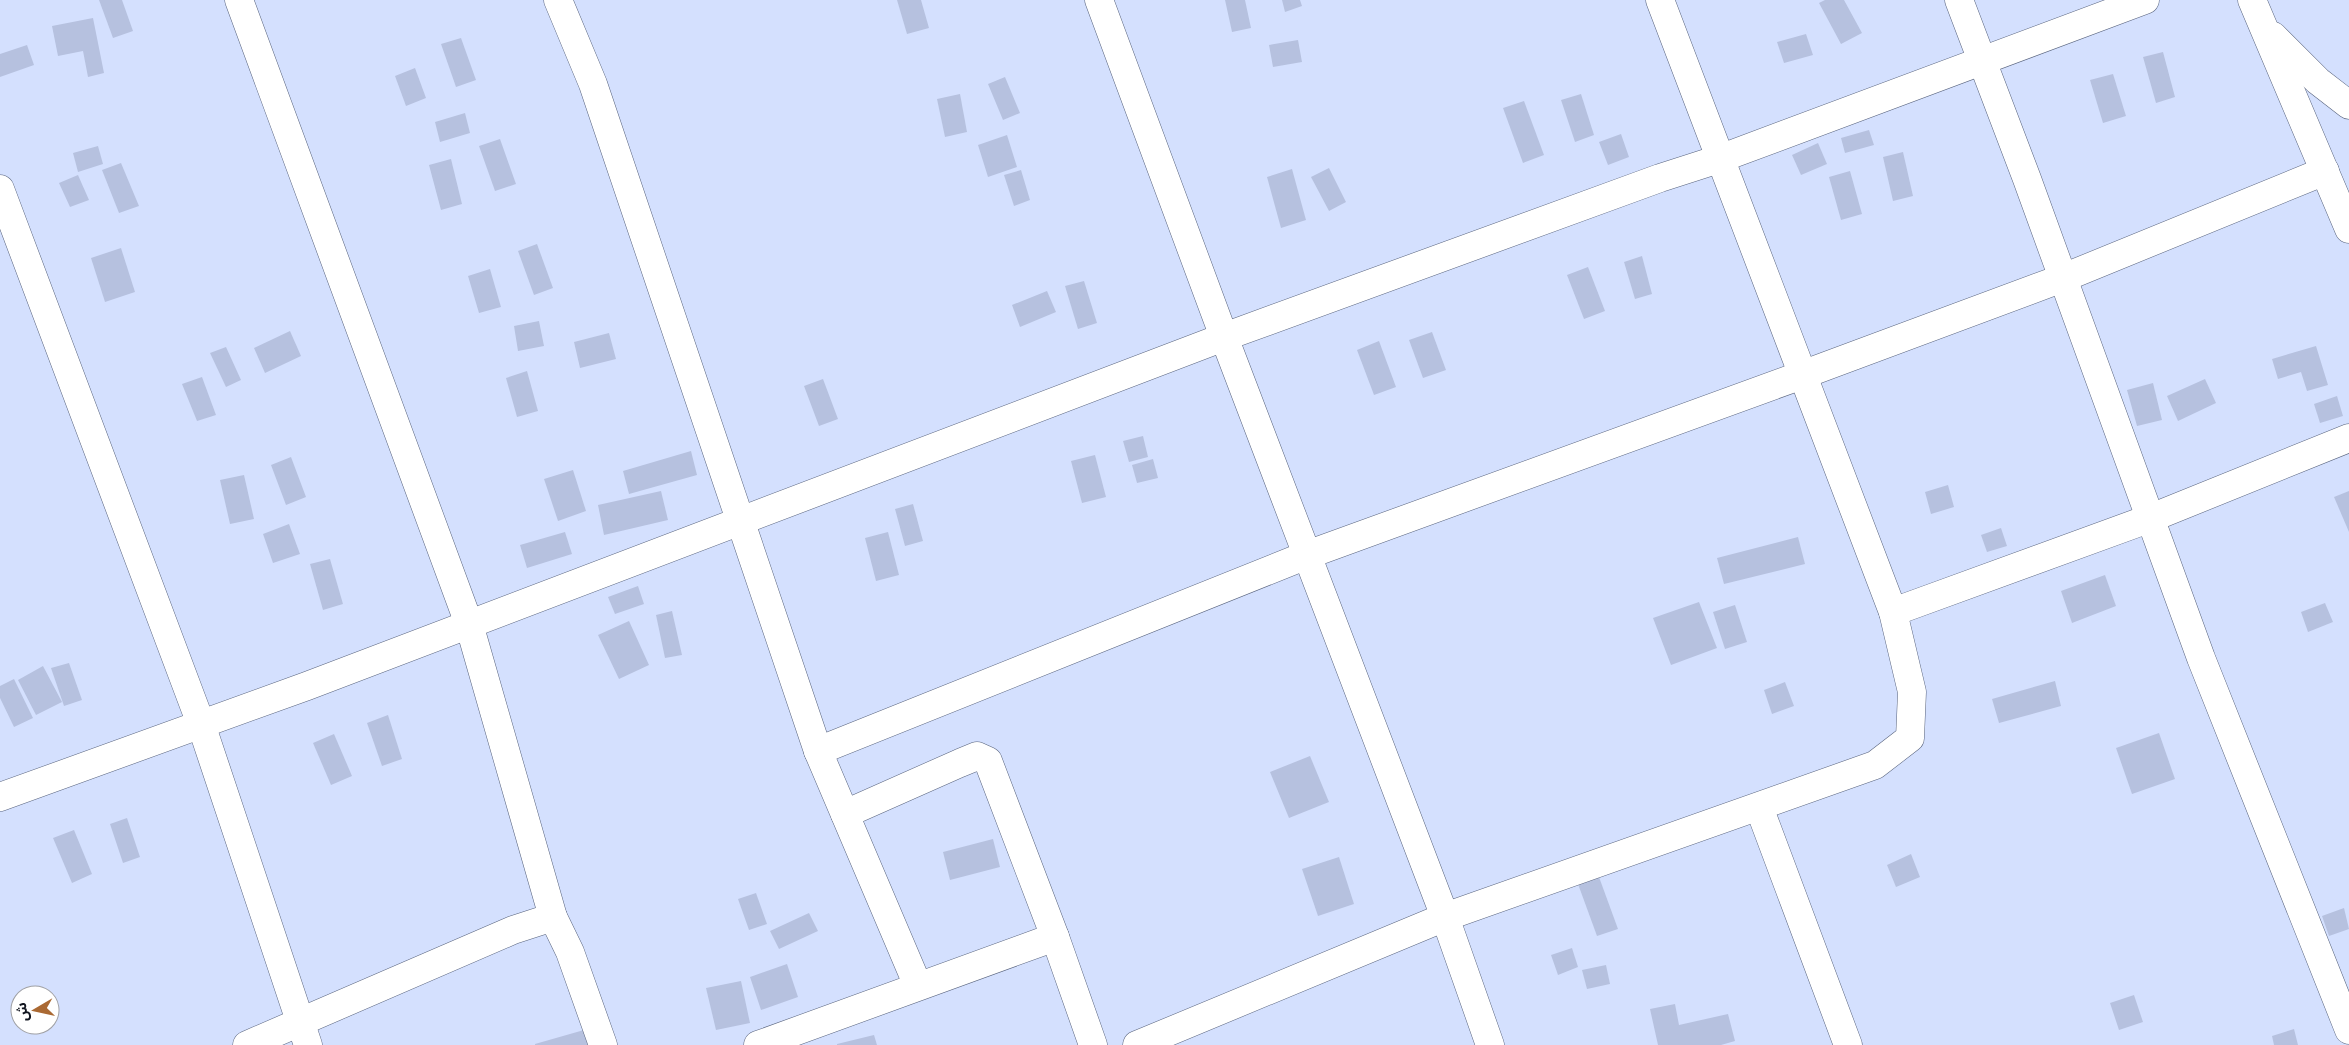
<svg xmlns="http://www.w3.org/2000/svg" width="2349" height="1045" font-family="'Open Sans','Noto Sans Arabic',sans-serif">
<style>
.building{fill:#b6c1df}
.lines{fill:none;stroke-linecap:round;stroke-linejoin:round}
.street-casing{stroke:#59647e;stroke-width:29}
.street{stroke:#fff;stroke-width:28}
</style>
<rect width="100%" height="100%" fill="#d4e0fe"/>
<g class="building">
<polygon points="99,0 122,0 133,31 113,38"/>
<polygon points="897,0 921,0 929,28 907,34"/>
<polygon points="1225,0 1245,0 1251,28 1232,32"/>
<polygon points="1282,0 1300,0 1302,6 1285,12"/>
<polygon points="1825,0 1844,0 1862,33 1841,44 1819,3"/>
<polygon points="93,18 104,73 88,77 83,51 58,56 52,26"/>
<polygon points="1806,34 1813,55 1784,63 1777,42"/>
<polygon points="461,38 476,80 456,87 441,44"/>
<polygon points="1298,40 1302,62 1273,67 1269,45"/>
<polygon points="27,45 34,65 0,77 0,54"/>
<polygon points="2163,52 2175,97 2156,103 2143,57"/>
<polygon points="415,68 426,98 406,106 395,76"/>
<polygon points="2113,74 2126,116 2103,123 2090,80"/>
<polygon points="1005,77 1020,113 1003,120 988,84"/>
<polygon points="960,94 967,132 945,137 937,99"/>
<polygon points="1581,94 1594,135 1575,142 1561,100"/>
<polygon points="1524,101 1544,155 1523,163 1503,108"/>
<polygon points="465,113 470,133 440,142 435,122"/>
<polygon points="1869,130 1874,145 1845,153 1841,138"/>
<polygon points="1621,134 1629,157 1608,165 1599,142"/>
<polygon points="1007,135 1017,167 988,177 978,145"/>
<polygon points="500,139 516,184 495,191 479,146"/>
<polygon points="1818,143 1827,164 1801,175 1792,155"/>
<polygon points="98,146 103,164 78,172 73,153"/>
<polygon points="1903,152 1913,196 1893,201 1883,157"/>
<polygon points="451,159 462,204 441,210 429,165"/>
<polygon points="121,163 139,206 119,213 102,170"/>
<polygon points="1329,168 1346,202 1329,211 1311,177"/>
<polygon points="1292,169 1306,220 1281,228 1267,177"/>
<polygon points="1021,170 1030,200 1014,206 1004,175"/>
<polygon points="1850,171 1862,214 1841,220 1829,177"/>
<polygon points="78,175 89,200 70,207 59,183"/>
<polygon points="537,244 553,288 534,295 518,251"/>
<polygon points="121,248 135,292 105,302 91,258"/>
<polygon points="1642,256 1652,294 1635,299 1624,262"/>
<polygon points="1588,267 1605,311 1584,319 1567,275"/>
<polygon points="490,269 501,307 479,313 468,276"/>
<polygon points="1084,281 1097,323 1078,329 1065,286"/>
<polygon points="1047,291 1056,312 1020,327 1012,305"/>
<polygon points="539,321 544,346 518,351 514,326"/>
<polygon points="290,331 301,356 265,373 254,348"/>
<polygon points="1432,332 1446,370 1423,378 1409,340"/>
<polygon points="609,333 616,359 580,368 574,342"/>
<polygon points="1379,341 1396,387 1374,395 1357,350"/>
<polygon points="2316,346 2328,385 2307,391 2301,372 2278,379 2272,359"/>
<polygon points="226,347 241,380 226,387 210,353"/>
<polygon points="527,371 538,411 517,417 506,378"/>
<polygon points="202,377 216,415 197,421 182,384"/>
<polygon points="823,379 838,419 819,426 804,386"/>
<polygon points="2205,379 2216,403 2178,421 2167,396"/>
<polygon points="2153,383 2162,420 2137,426 2127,390"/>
<polygon points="2337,396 2343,416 2320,423 2314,404"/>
<polygon points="1143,436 1148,457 1129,462 1123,441"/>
<polygon points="691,451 697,475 629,494 623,471"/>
<polygon points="1095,455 1106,497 1082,503 1071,461"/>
<polygon points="291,457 306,497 286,505 271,465"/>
<polygon points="1153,459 1158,478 1137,483 1132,465"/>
<polygon points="573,470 586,511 558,521 544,479"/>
<polygon points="244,475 254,519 230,524 220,480"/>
<polygon points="1948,485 1954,507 1931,514 1925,492"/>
<polygon points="661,491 668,520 604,535 598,505"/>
<polygon points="2349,491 2349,532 2334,497"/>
<polygon points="913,504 923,541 905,546 895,509"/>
<polygon points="289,524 300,554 273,563 263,534"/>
<polygon points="2001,528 2007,546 1987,552 1981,535"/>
<polygon points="565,532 572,554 527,568 520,545"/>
<polygon points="888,532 899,575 876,581 865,538"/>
<polygon points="1798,537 1805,564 1724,584 1717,558"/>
<polygon points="330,559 343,604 323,610 310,564"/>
<polygon points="2105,575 2116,606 2072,623 2061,591"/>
<polygon points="638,586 644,604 615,614 608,597"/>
<polygon points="1699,602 1717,648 1671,665 1653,618"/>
<polygon points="2325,603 2333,622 2308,632 2301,612"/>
<polygon points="1735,605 1747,642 1725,649 1713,612"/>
<polygon points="672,611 682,655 665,658 656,615"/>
<polygon points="629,621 649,665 619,679 598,635"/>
<polygon points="69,663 82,700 64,706 51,668"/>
<polygon points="43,666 62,702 36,715 18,680"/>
<polygon points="14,679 33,718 14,727 0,698 0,686"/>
<polygon points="2055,681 2061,706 1999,723 1992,699"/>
<polygon points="1785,682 1794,706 1772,714 1764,690"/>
<polygon points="388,715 402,759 382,766 367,723"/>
<polygon points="2159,733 2175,779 2132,794 2116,748"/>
<polygon points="334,734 352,776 331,785 313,743"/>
<polygon points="1310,756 1329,802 1289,818 1270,772"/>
<polygon points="127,818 140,857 123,863 110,824"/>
<polygon points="74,830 92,874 72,883 53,838"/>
<polygon points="993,839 1000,867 950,880 943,852"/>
<polygon points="1911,854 1920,877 1896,887 1887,865"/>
<polygon points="1339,857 1354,904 1318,916 1302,869"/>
<polygon points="1599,877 1618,929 1597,936 1578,884"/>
<polygon points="756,893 767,924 749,930 738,899"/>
<polygon points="2344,908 2349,929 2329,936 2322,916"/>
<polygon points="809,913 818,931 779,949 770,931"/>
<polygon points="1572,948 1578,967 1558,975 1551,955"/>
<polygon points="787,964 798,997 761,1010 750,977"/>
<polygon points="1606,965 1610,984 1587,989 1582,970"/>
<polygon points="741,981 750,1023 716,1030 706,988"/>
<polygon points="2134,995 2143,1022 2119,1030 2110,1003"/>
<polygon points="1675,1004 1679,1025 1728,1014 1735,1041 1721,1045 1658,1045 1650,1009"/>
<polygon points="2294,1029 2298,1045 2274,1045 2272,1036"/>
<polygon points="584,1030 588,1045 535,1045 535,1044"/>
<polygon points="874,1035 877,1045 837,1045 837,1044"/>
</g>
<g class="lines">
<g class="street-casing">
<g id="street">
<polyline points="239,0 469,624 553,917"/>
<polyline points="558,0 593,84 818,751 918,986"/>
<polyline points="1099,0 1224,337 1445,917 1490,1045"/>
<polyline points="1959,0 2027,179 2201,658 2349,1030"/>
<polyline points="2252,0 2349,229"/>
<polyline points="2273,36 2318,81 2349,105"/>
<polyline points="0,189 201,724 308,1045"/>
<polyline points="1893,612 2151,518 2349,438"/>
<polyline points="818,751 1307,555 1802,375 2063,278 2325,171"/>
<polyline points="0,797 307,686 1224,337 1660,178 1719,159 2145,0"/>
<polyline points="1759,807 1848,1045"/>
<polyline points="845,814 960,763 977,756 988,761 1055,937 1093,1045"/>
<polyline points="247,1045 513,930 553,917 570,952 603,1045"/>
<polyline points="758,1045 1055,937"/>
<polyline points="1137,1045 1445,917 1875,765 1910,738 1912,692 1893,612 1660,0"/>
</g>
</g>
<use href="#street" class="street"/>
</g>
<g transform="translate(35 1010) rotate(261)"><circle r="24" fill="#ffffff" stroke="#a0a1a5"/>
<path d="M0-4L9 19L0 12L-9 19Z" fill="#aa6933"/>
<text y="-8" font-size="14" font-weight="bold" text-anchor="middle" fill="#11151f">ش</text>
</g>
</svg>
